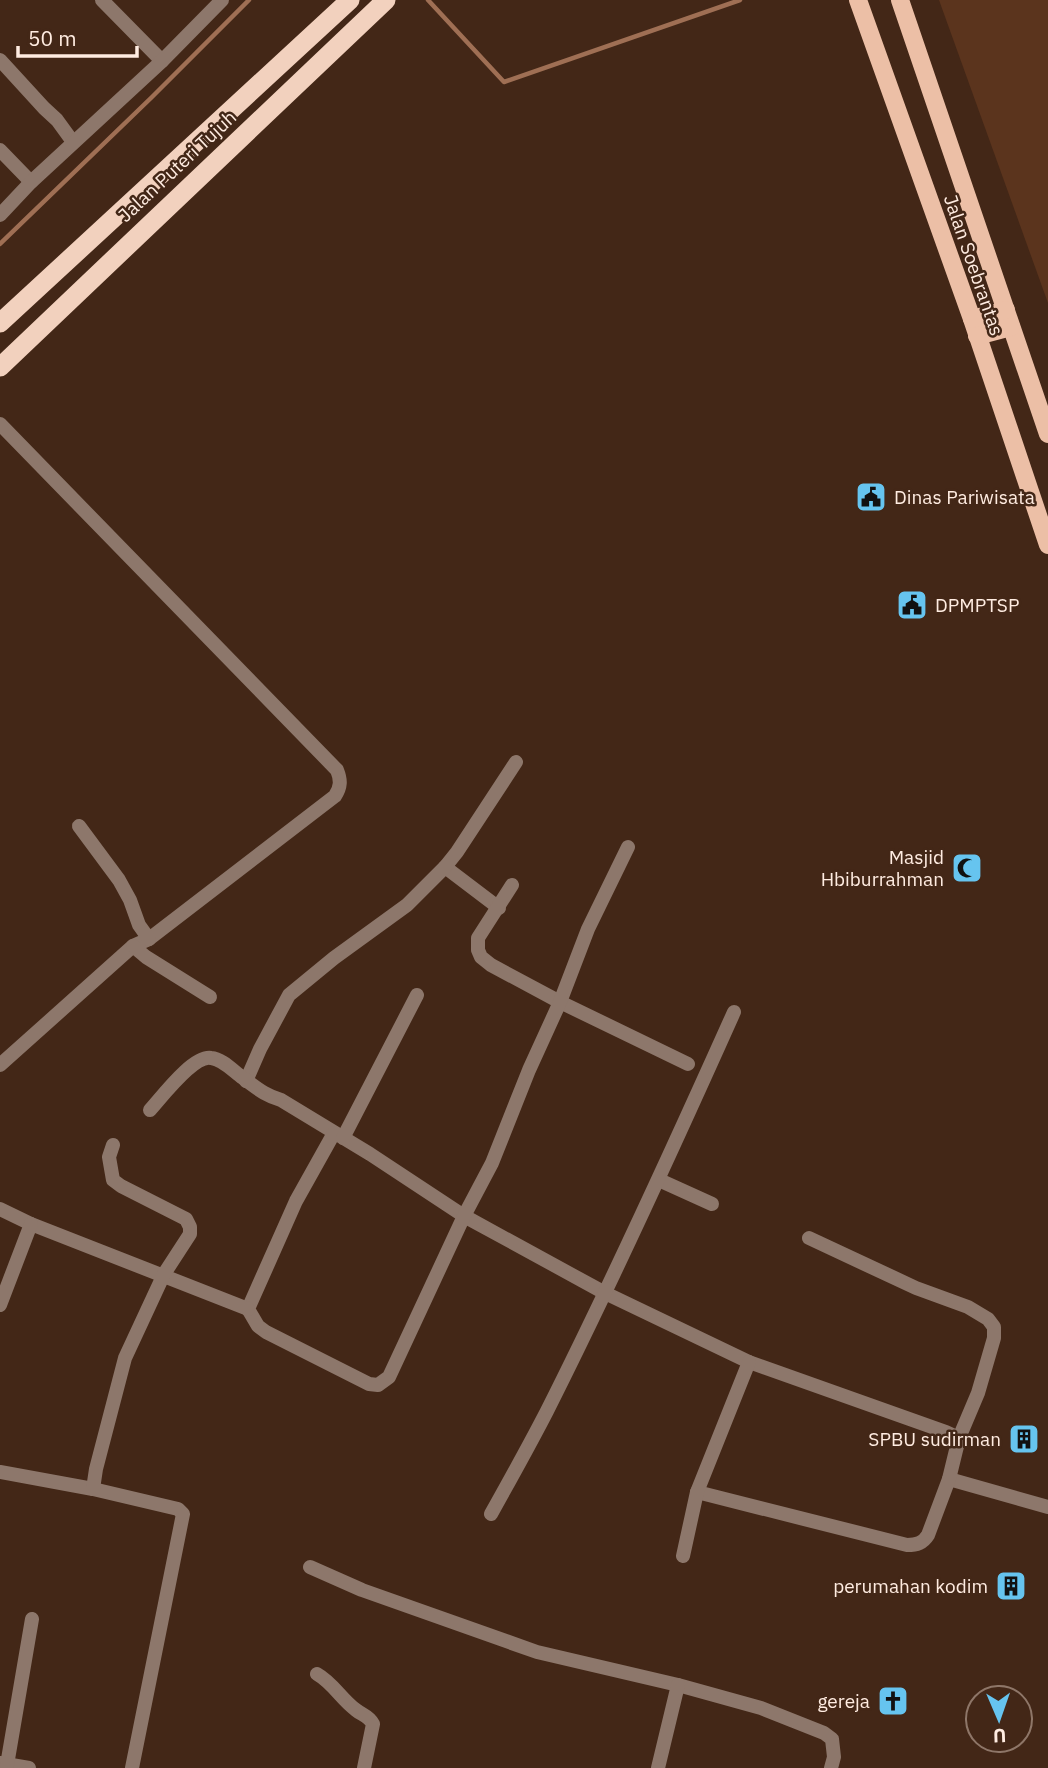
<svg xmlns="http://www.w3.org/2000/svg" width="1048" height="1768" font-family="'IBM Plex Sans',sans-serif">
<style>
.green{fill:#5b341d}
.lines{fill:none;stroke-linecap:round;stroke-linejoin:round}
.stream{stroke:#9f6f54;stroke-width:4.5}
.minor{stroke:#8d776b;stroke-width:14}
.tertiary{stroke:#8d776b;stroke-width:14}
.primary{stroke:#ecbfa6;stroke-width:18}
.trunk{stroke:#f2d1be;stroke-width:19}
.labels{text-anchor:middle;stroke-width:5;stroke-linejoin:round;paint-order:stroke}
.street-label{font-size:19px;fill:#ffece1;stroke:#432717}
.poi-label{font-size:19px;fill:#ffece1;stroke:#432717;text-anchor:end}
</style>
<rect width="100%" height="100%" fill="#432717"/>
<polygon class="green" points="939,0 1048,0 1048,303"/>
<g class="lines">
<g class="stream">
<polyline points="428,0 504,82 740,0"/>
<polyline points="0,244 152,97 249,0"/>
</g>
<g class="minor">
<polyline points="102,0 162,61"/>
<polyline points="0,60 44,108 57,120 73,142"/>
<polyline points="0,150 31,182"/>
<path d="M0,424L337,770C341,780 341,787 335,796L149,939L133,946L0,1065"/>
<polyline points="79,826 119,880 130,900 139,925 149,939"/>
<polyline points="445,867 499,908"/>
<polyline points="512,885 478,938 478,950 481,957 491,965 560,1002 688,1064"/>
<polyline points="133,946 146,957 210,997"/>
<polyline points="246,1081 260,1049 289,995 334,958 407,905 445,867 457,852 516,762"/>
<path d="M150,1110C162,1097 193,1055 211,1058C223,1059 234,1072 243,1078C257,1088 264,1095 281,1100L370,1154L464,1216L605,1293L749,1362L946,1432L959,1438"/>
<polyline points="334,1133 296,1201 248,1309 258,1326 266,1332 369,1384 378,1385 389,1377 464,1216 492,1163 529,1070 560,1002 588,929 628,847"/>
<polyline points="343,1138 417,995"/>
<polyline points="659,1180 712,1204"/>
<polyline points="0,1209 31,1224 248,1309"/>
<polyline points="0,1305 31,1224"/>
<polyline points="0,1472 93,1489 178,1509 183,1514 132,1768"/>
<polyline points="949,1479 1048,1507"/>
<polyline points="93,1489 96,1469 125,1358 164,1274 190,1234 190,1227 186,1219 121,1186 113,1180 109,1157 113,1145"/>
<path d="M697,1492L907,1545C917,1545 923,1543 928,1535L949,1479L959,1438L978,1393L994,1338V1327L988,1319L968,1307L916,1288L809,1238"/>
<path d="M491,1514C510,1480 529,1446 547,1411C613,1280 674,1146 734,1012"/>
<polyline points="683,1556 697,1492 749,1362"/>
<polyline points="310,1567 362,1590 537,1652 678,1685 761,1708 824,1733 832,1739 834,1757 831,1768"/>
<path d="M317,1674C333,1683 341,1699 356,1710C362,1715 369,1716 373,1724L364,1768"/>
<polyline points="0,1763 29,1768"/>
<polyline points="7,1765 32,1619"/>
<polyline points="658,1768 678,1685"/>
</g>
<polyline class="tertiary" points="0,215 31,182 162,61 222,0"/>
<g class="primary">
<polyline points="858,0 972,319 1048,545"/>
<polyline points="900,0 1048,434"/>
<polyline points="972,319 1006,310"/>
<polyline points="977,336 1011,327"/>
</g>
<g class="trunk">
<polyline points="0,323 350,0"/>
<polyline points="0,367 386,0"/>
</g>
</g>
<defs>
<g id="civic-square" transform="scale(1.575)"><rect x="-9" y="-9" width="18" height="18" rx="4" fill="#66c4ef" stroke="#432717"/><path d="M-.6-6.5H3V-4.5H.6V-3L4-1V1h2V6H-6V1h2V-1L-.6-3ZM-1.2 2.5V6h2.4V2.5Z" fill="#111"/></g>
<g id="mosque-square" transform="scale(1.575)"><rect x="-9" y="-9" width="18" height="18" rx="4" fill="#66c4ef" stroke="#432717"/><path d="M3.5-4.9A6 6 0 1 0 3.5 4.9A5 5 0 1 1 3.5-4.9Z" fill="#111"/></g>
<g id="building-square" transform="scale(1.575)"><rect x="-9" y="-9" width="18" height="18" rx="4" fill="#66c4ef" stroke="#432717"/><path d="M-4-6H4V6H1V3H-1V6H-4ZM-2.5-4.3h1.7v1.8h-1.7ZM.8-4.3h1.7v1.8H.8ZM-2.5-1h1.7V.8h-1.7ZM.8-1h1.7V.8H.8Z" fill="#111"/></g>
<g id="church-square" transform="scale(1.575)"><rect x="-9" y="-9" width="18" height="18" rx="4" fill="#66c4ef" stroke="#432717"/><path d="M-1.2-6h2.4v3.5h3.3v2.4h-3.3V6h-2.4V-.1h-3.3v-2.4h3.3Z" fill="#111"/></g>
</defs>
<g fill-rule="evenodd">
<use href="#civic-square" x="871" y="497"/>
<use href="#civic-square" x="912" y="605"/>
<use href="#mosque-square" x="967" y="868"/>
<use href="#building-square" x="1024" y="1439"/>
<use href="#building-square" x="1011" y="1586"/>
<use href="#church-square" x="893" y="1701"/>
</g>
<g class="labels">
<g class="street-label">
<text transform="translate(177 166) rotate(-43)" y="7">Jalan Puteri Tujuh</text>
<text transform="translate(974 265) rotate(71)" y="7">Jalan Soebrantas</text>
</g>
<g class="poi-label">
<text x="894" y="504" text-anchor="start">Dinas Pariwisata</text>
<text x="935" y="612" text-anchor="start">DPMPTSP</text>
<text x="944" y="864">Masjid<tspan x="944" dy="22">Hbiburrahman</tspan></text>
<text x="1001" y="1446">SPBU sudirman</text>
<text x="988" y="1593">perumahan kodim</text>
<text x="870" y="1708">gereja</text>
</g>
</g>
<g transform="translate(999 1719) rotate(178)"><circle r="33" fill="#432717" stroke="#8e7668" stroke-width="2"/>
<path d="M0-5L12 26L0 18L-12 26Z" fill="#66c4ef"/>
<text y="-10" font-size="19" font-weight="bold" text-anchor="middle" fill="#ffece1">U</text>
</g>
<path d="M18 46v10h119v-10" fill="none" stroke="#ffece1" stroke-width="3.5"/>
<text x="28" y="46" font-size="21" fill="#ffece1" stroke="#432717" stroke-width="5" paint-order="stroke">50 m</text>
</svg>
